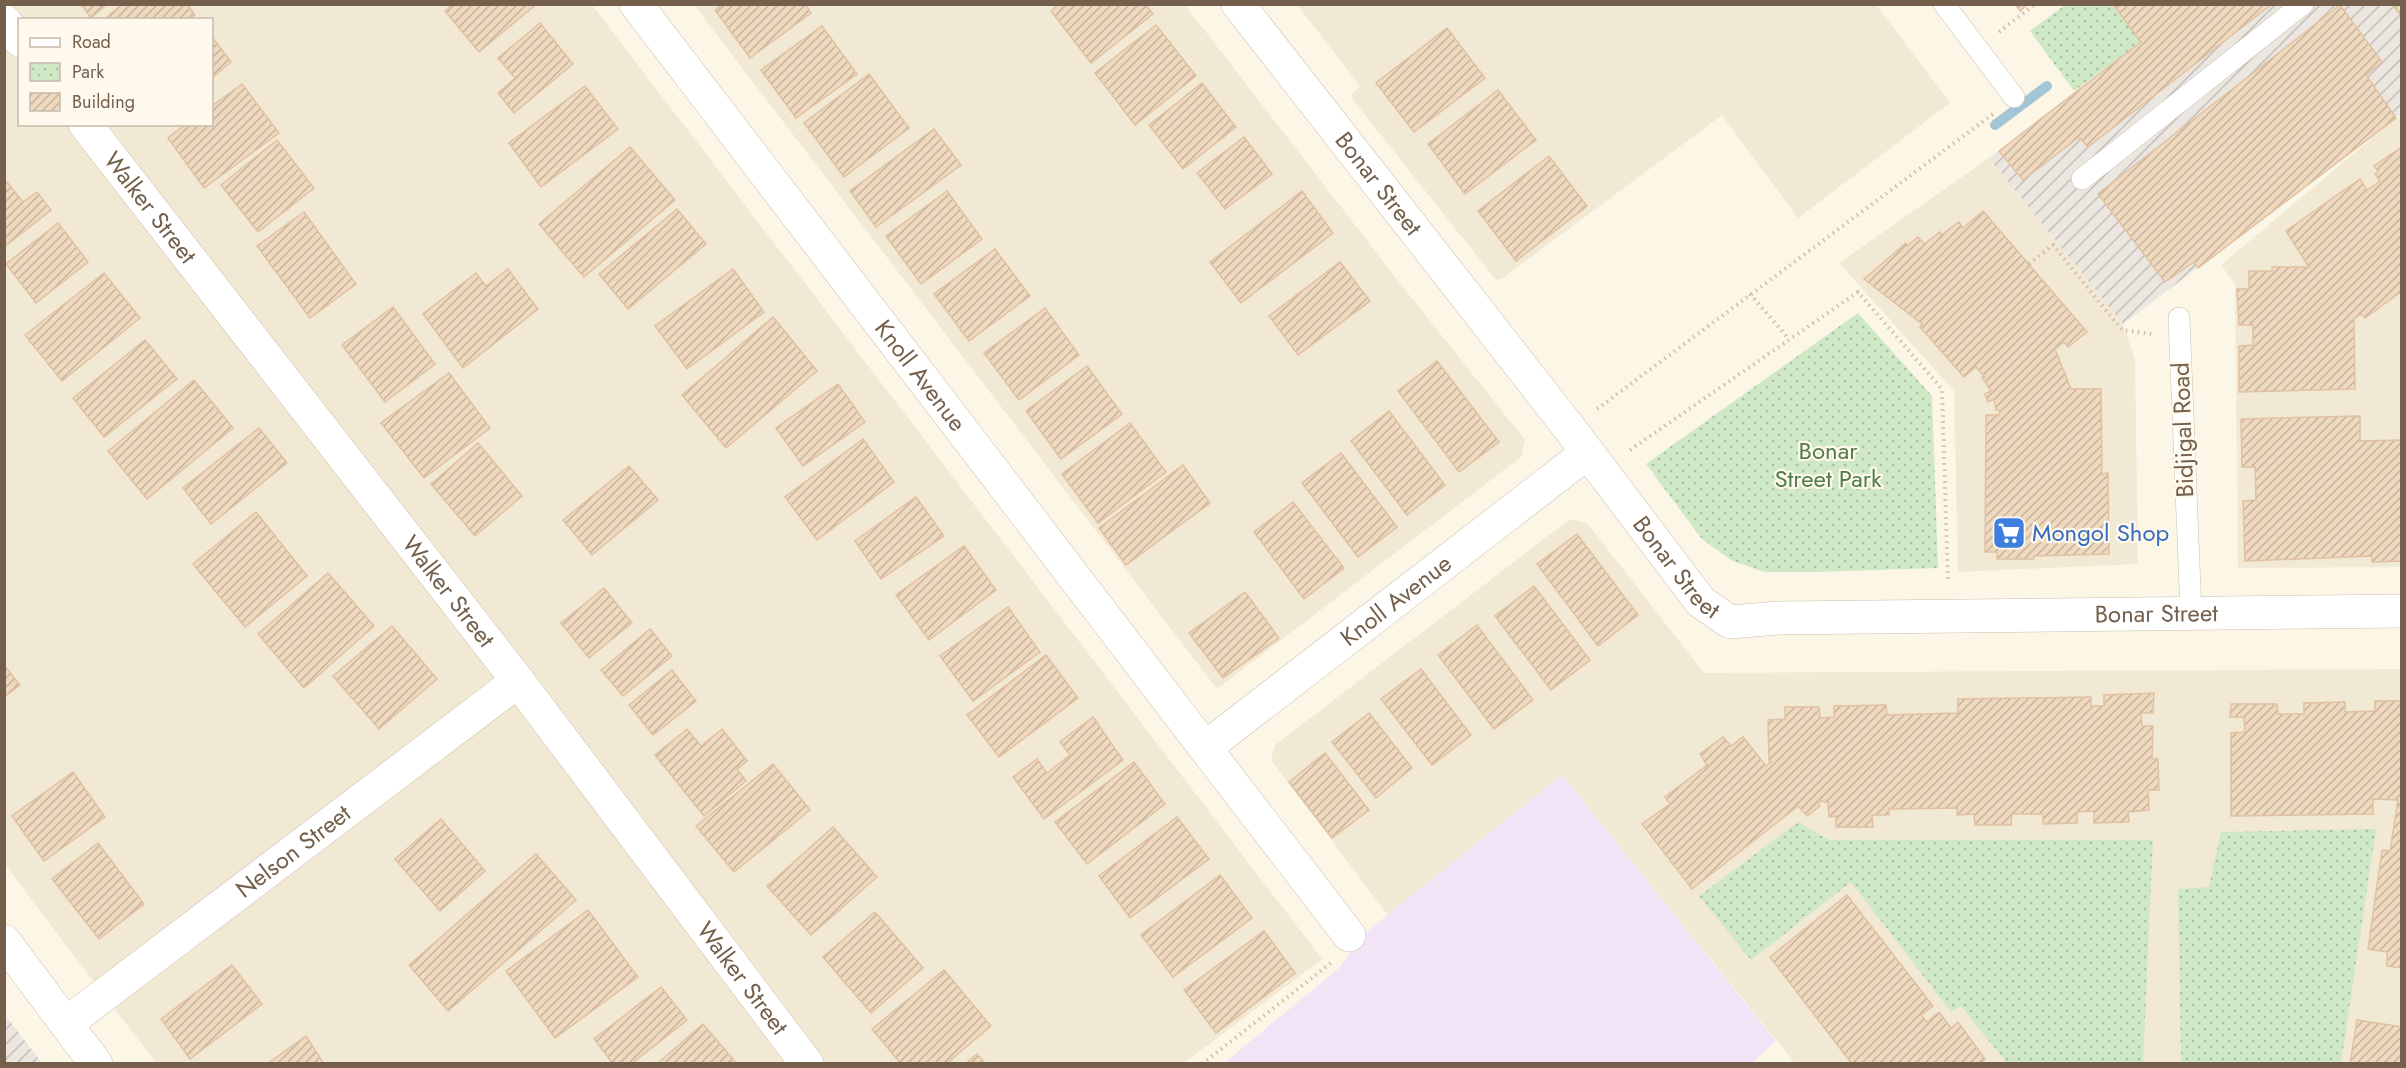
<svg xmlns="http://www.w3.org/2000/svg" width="2406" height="1068" font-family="Jost,sans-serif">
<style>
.residential{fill:#f2e9d5;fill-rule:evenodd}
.industrial{fill:url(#industrial-furrows)}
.education{fill:#f3e3f7}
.park{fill:url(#park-dots)}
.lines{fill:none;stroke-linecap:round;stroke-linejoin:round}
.stream{stroke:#a2c6d5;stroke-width:10}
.building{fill:url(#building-hatch);stroke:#e1c1a1;stroke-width:1.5}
.lane-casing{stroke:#ccbfad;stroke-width:22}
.street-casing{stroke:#ccbfad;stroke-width:34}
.path{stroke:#d4bca2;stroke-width:4;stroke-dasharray:1.5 4.5;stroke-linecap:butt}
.lane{stroke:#fff;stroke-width:21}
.street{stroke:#fff;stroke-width:33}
.labels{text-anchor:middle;stroke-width:4.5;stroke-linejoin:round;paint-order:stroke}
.street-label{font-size:24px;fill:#735f4c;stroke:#fef9ec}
.park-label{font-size:24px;fill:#517e48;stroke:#fef9ec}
.shop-label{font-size:24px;fill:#366cbe;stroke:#fef9ec;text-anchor:start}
</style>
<defs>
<pattern id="industrial-furrows" width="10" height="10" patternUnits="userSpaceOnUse" patternTransform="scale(1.5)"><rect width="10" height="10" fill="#ebe7e0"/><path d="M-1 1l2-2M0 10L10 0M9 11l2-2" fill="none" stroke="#c3beb8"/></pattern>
<pattern id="park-dots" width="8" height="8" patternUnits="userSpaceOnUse" patternTransform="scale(1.5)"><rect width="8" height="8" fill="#cfe8c5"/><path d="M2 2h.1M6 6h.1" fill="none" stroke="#acbfa2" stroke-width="1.8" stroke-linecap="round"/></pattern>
<pattern id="building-hatch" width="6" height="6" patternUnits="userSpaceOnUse" patternTransform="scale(1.5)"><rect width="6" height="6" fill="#efd9bf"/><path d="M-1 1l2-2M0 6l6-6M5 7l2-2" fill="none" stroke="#c6b39d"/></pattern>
</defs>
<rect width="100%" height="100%" fill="#fbf6e6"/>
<g class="residential">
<path d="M5,5H592L1322,959L1184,1063H156L5,865ZM20,20H212V124H20Z"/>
<polygon points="694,5 1185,5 1399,282 1525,440 1521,457 1217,689"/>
<polygon points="1297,5 1876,5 1950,103 1798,218 1722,115 1503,278 1496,280 1350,96 1360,86"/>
<polygon points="2396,118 2401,119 2401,567 2238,568 2235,284 2221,265"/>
<polygon points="1989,158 2123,324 2135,360 2138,564 1958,572 1954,391 1839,263"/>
<polygon points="1570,519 1587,523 1704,673 2401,669 2401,1063 1795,1063 1562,775 1388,915 1271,760 1275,745"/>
</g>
<g class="industrial">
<polygon points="2113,5 2401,5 2401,114 2123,324 1989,158 2140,42"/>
<polygon points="4,1015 5,1015 42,1063 5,1063"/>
</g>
<polygon class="education" points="1562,775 1776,1041 1751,1064 1223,1064 1339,968 1365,933"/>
<g class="park">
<polygon points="2065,5 2113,5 2141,42 2074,91 2030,31"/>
<polygon points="1858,313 1932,396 1938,568 1813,572 1764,572 1731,560 1702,539 1646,464"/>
<polygon points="1798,822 1829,840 2153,840 2143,1063 2007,1063 1961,1006 1951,1012 1851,882 1751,960 1699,896"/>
<polygon points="2376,829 2341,1063 2181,1063 2178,889 2209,887 2221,832"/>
</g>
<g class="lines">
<polyline class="stream" points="1995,125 2047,86"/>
</g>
<g class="building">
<polygon points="81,4 107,4 91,18"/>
<polygon points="122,4 187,4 195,15 190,20 104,20"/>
<polygon points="453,4 533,4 534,6 479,52 445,11"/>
<polygon points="722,4 805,4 811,13 750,58 715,10"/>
<polygon points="1059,4 1145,4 1153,14 1091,63 1051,11"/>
<polygon points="2015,4 2028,4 2020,11"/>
<polygon points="2113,4 2272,4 2088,147 2079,137 2023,180 1999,151 2141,42"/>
<polygon points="2392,4 2402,4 2402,17"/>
<polygon points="2340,5 2382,62 2366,75 2396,118 2198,268 2194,262 2165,282 2098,194"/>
<polygon points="540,23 573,64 514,113 498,93 515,78 498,58"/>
<polygon points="1156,25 1196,76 1135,125 1095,73"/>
<polygon points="822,26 857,74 796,118 761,70"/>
<polygon points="1447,28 1485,78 1414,132 1376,83"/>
<polygon points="212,37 231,62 212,78"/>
<polygon points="869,74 909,128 844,177 804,123"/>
<polygon points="1202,83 1236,127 1183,169 1149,125"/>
<polygon points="242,84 279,133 204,188 168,138 186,124 212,124 212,106"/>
<polygon points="585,86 618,129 541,187 509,143"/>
<polygon points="1498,90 1536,140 1465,194 1428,144"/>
<polygon points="934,129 961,165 876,227 850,191"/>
<polygon points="1244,137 1272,174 1225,209 1197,173"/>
<polygon points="277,140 314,188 258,232 221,185"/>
<polygon points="630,147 675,200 584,277 539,224"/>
<polygon points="2402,147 2402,291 2365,318 2361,314 2354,319 2355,389 2239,392 2239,346 2253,345 2253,325 2239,325 2237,289 2249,289 2249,271 2272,271 2272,267 2309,267 2286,231 2360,179 2367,190 2380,181 2375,174 2378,171 2374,166"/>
<polygon points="1549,156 1587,206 1516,261 1478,211"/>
<polygon points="7,182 23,202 37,192 51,210 4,247 4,183"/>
<polygon points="947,191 982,239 921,284 886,236"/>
<polygon points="1302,191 1333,233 1241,303 1210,262"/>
<polygon points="677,209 706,244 628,309 599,274"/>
<polygon points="1983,211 2087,332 2068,347 2064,342 2055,349 2071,389 2101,389 2102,474 2108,473 2109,554 2034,556 2034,559 1997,559 1997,552 1985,552 1986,415 1999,415 2000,411 1996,410 1994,399 1988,402 1985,394 1991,391 1982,377 1985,377 1976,367 1964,377 1920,327 1922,324 1864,279 1906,243 1907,246 1918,237 1924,244 1940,232 1941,235 1959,222 1963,228"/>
<polygon points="304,212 356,284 310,318 257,246"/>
<polygon points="58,223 88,262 36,303 6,264"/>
<polygon points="995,249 1030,296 969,341 934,294"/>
<polygon points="1340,262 1370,301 1298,355 1269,316"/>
<polygon points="508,269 538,309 463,368 423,314 476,273 486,286"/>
<polygon points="733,269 764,312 687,369 655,326"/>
<polygon points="104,273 140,318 62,381 25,335"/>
<polygon points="393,307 435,364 385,402 342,345"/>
<polygon points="1045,308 1079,355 1019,400 984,353"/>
<polygon points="773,317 817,371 726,448 682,395"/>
<polygon points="145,340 177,379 104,437 73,398"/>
<polygon points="1437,361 1499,442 1459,472 1398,391"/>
<polygon points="1087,366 1122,414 1061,459 1026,411"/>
<polygon points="449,373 490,428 424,478 381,423"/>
<polygon points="194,380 233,428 147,499 108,451"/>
<polygon points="838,384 865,422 803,466 776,428"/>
<polygon points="1389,411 1445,485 1407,515 1351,441"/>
<polygon points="2360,416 2360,441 2402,440 2402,561 2372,562 2372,556 2245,561 2243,501 2256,500 2255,467 2242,467 2241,419"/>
<polygon points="1130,423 1166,472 1098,523 1062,474"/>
<polygon points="259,428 287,463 211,524 183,488"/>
<polygon points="863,439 894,482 817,540 785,497"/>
<polygon points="478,443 522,496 475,536 431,484"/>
<polygon points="1341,453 1397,527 1358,557 1302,483"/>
<polygon points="1183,465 1210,503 1126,565 1099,528"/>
<polygon points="629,466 658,500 592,555 563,520"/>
<polygon points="916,497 944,536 881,579 855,541"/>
<polygon points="1293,502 1344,568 1304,599 1254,532"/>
<polygon points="256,512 307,576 245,627 193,564"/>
<polygon points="1577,534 1638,615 1598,646 1537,564"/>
<polygon points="964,546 996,590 929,640 896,595"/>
<polygon points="328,573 374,626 304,688 258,634"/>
<polygon points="1534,586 1590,660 1551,690 1495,616"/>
<polygon points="604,588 632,623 589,658 561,623"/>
<polygon points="1245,592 1279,638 1223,678 1189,633"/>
<polygon points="1008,607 1040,652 973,701 940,656"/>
<polygon points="1477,625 1533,700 1494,729 1438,655"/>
<polygon points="392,626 437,679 379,729 333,676"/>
<polygon points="650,629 672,656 623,696 601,670"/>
<polygon points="1046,655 1078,698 999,757 967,715"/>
<polygon points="4,665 20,685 4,697"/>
<polygon points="1421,669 1471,735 1432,765 1381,699"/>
<polygon points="672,670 696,701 653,735 629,705"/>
<polygon points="2154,693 2153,713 2141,713 2142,726 2153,726 2152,759 2158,759 2159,790 2148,790 2149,810 2128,812 2129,822 2094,823 2094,811 2077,812 2077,823 2043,824 2043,814 2012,814 2011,825 1975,825 1974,814 1957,815 1957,808 1889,809 1889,815 1872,815 1873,827 1836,827 1836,816 1829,817 1828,802 1817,801 1820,806 1807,816 1798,806 1692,889 1642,824 1670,804 1665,797 1707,765 1700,754 1723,737 1731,746 1743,737 1766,766 1771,762 1769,761 1768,720 1785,719 1785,707 1819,707 1820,718 1834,717 1834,706 1886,705 1887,715 1958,713 1958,699 2091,697 2091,706 2104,706 2104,695"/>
<polygon points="2375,701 2402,701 2402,968 2387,966 2387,952 2368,949 2382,850 2390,851 2398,800 2373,799 2373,814 2231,816 2231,733 2245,732 2244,717 2230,717 2231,704 2277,704 2278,714 2304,714 2304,703 2345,702 2345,712 2375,711"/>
<polygon points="1369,713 1412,768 1376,798 1332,742"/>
<polygon points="1093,717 1123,760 1044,819 1013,777 1037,759 1047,773 1070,755 1060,742"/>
<polygon points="687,729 701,746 722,729 747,761 737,769 746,781 704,816 655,755"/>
<polygon points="1325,753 1369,810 1332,838 1289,782"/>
<polygon points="1134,762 1165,804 1087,864 1055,822"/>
<polygon points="773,764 810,810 734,872 696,826"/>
<polygon points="73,772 105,817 44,861 12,816"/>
<polygon points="1177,817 1209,859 1130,918 1099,876"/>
<polygon points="441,819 485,871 440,911 395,859"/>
<polygon points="833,827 877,877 811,935 767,886"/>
<polygon points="98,843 144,904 99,939 52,879"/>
<polygon points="536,854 576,900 448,1011 409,965"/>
<polygon points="1220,875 1252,918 1173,977 1141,935"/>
<polygon points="1847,895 1933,1006 1921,1015 1927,1022 1939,1012 1951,1028 1958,1022 1985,1059 1980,1064 1852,1064 1770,957"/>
<polygon points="588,910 638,977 555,1038 506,971"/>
<polygon points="875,912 923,968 871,1013 823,957"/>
<polygon points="1264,931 1295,973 1216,1033 1184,990"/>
<polygon points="232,965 262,1004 190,1059 161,1019"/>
<polygon points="944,970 991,1026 946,1064 901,1064 872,1029"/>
<polygon points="661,987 687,1020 631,1064 613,1064 594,1039"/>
<polygon points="2357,1020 2402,1027 2402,1064 2350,1064"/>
<polygon points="703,1024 737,1064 657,1064"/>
<polygon points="306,1036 324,1064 267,1064"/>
<polygon points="977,1054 986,1064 965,1064"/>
</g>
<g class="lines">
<g class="lane-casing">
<g id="lane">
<polyline points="1944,4 2014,97"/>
<polyline points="2082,179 2303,4"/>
<polyline points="2179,318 2191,613"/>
</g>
</g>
<g class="street-casing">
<g id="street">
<path id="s1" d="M636,4L1205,748L1587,453"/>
<path id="s2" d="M1238,4L1570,429L1701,602L1730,622L1779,618L2402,611"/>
<polyline points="4,21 20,40"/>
<path id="s3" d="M85,124L518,681L807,1064"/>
<polyline points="1205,748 1349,935"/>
<polyline points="4,941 96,1064"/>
<path id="s4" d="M67,1023L518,681"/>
</g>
</g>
<g class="path">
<polyline points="1999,32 2035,4"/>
<polyline points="2029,264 2053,245 2122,330 2152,334"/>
<polyline points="1750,294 1789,339"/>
<polyline points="1597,409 1993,114"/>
<polyline points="1630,450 1858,292 1942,389 1948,582"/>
<polyline points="1202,1064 1331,963"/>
</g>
<use href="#lane" class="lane"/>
<use href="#street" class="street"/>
</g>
<defs>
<g id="supermarket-square" transform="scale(1.725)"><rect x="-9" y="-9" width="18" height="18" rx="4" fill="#3f7fe0" stroke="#fef9ec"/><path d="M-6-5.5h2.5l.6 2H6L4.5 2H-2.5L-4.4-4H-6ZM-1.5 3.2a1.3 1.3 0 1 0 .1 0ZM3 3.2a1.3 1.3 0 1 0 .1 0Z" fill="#fff"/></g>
</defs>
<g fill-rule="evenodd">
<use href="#supermarket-square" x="2009" y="533"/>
</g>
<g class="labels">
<g class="street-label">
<text dy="8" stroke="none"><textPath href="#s2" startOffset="228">Bonar Street</textPath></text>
<text dy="8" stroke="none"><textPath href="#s3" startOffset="106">Walker Street</textPath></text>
<text dy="8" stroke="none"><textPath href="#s1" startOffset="468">Knoll Avenue</textPath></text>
<text transform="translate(2183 430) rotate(-92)" y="8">Bidjigal Road</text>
<text dy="8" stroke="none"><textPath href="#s2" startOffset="714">Bonar Street</textPath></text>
<text dy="8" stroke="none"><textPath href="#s3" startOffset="592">Walker Street</textPath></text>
<text dy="8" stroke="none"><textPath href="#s1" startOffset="1178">Knoll Avenue</textPath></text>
<text dy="8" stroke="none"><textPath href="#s2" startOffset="1218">Bonar Street</textPath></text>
<text dy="8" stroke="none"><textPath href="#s4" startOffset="284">Nelson Street</textPath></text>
<text dy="8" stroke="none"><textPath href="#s3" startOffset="1078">Walker Street</textPath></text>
</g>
<g class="park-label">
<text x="1828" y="459">Bonar<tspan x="1828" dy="28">Street Park</tspan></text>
</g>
<g class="shop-label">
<text x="2032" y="541">Mongol Shop</text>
</g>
</g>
<rect width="2406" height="1068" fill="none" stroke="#735f4c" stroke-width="12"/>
<rect x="18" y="18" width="195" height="108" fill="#fef9ec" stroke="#c6bbac" stroke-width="1.5"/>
<rect x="30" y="38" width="30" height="9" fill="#ffffff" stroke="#c6bbac" stroke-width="1.5"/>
<text x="72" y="48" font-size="18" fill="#735f4c">Road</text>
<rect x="30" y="63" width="30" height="18" fill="url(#park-dots)" stroke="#c6bbac" stroke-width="1.5"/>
<text x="72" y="78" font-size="18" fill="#735f4c">Park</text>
<rect x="30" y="93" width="30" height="18" fill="url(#building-hatch)" stroke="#c6bbac" stroke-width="1.5"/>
<text x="72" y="108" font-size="18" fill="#735f4c">Building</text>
</svg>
